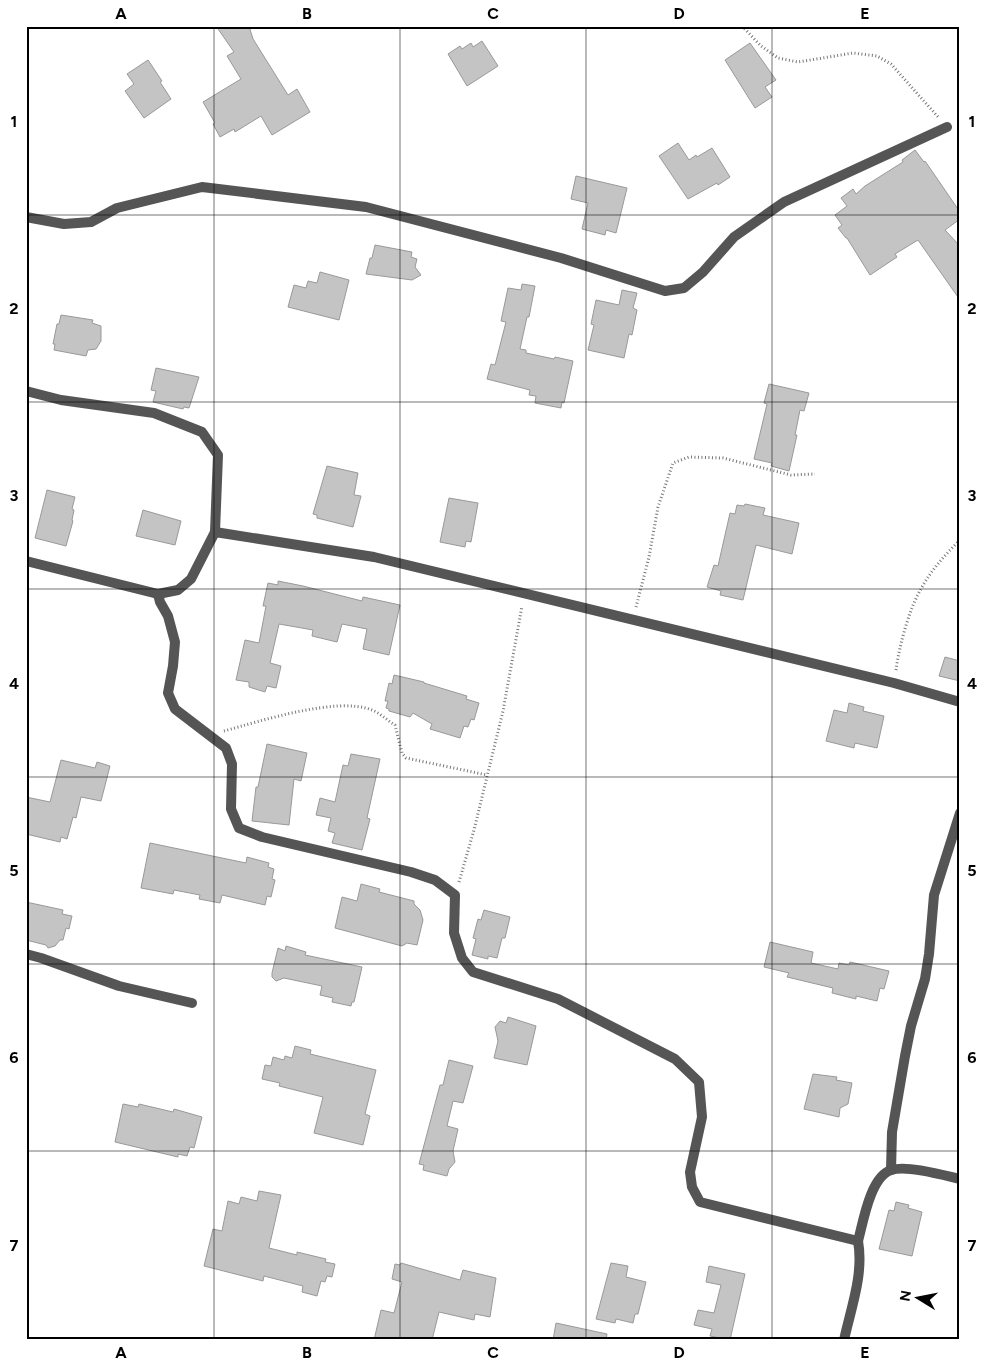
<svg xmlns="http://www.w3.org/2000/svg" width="986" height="1366" font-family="Figtree,sans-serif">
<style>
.building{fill:#c4c4c4;stroke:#999}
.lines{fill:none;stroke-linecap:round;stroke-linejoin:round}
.path{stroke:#777;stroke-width:3;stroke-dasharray:1 2.5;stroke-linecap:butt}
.street{stroke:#555;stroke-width:10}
.grid{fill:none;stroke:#000;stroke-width:1;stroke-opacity:0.55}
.neatline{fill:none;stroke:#000;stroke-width:2}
.grid-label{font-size:16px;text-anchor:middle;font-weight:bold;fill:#000}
</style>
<rect width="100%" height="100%" fill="#fff"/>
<g class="building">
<polygon points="216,26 249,26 253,39 288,95 297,89 310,112 272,135 261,116 235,132 234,129 220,137 213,124 215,123 203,102 241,79 227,56 234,52"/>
<polygon points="482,41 498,66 467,86 448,54 460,46 462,49 471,43 473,47"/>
<polygon points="750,43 776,80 765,87 772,97 755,108 725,60"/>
<polygon points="148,60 162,81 160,82 171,99 144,118 125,91 134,84 127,74"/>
<polygon points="678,143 689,160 696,155 697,157 712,148 730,177 718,185 717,183 688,199 659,156"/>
<polygon points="915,150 924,162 925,161 960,212 960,219 945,230 960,246 960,300 918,240 895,254 897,257 870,275 847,238 846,238 838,228 842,225 835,215 847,206 841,198 853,189 856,194 865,186 903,162 902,160"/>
<polygon points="576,176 627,188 616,233 606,230 605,235 582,229 588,203 571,199"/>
<polygon points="375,245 412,252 411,257 417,259 415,267 421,275 412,280 366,274 370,258 372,258"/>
<polygon points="320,272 349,280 339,320 288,307 294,285 306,288 308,281 317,283"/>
<polygon points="522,284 535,286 529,317 527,317 520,349 526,350 526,353 554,359 555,357 573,361 564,403 562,402 561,408 535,403 536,396 529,395 530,390 487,379 491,364 495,365 506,322 501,321 508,288 521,290"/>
<polygon points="622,290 637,293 633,308 637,310 632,335 629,334 624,358 588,350 594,325 591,324 596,300 619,305"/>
<polygon points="61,315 93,320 92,323 101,326 101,341 96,349 88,350 86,356 54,350 55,344 53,344 57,324 59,324"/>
<polygon points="156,368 199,377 189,408 184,407 183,409 153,402 156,391 151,390"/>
<polygon points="769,384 809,393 804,411 800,410 795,435 797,435 789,471 771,466 772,463 754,459 767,404 764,403"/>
<polygon points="327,466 358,473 354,495 361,496 353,527 317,518 317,515 313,514"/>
<polygon points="47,490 75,497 72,509 74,510 72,520 73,521 66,546 35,538"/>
<polygon points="449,498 478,503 471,542 466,541 465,547 440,542"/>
<polygon points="745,504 765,508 763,515 799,523 792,554 756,545 743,600 720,595 721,591 707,587 714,565 718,566 730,513 735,514 737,505 744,506"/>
<polygon points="143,510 181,521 175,545 136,536"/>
<polygon points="278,581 303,586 362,601 363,597 400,605 389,655 363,649 367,629 342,624 337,642 312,636 313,630 279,624 270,663 281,666 276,688 267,686 265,692 249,687 249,682 236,680 245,640 259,643 266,606 263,606 268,583 278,585"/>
<polygon points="945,657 960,661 960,681 939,676"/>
<polygon points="394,675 424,682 424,683 467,696 466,699 479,703 474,720 471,719 468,727 464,726 460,738 430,729 432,724 413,713 410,717 389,711 389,709 386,708 388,701 385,701 389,683 392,684"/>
<polygon points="849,703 864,707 863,711 884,716 877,748 855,743 854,748 826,741 834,710 847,713"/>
<polygon points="267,744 307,753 301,781 294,779 289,825 252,821 256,787 258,787"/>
<polygon points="351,754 380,759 367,818 370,819 362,850 332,843 335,833 328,831 331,818 316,815 320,798 335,802 343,765 348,766"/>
<polygon points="61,760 95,768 97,762 110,766 101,801 81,797 76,818 73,817 67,839 61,837 60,842 26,834 26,797 50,802"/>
<polygon points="150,843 246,863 247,857 269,863 268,867 274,869 272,879 275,880 271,897 267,896 265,905 222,895 220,903 199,899 200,895 174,890 173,894 141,888"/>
<polygon points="361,884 380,889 379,892 414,901 414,904 420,910 423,920 417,945 407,943 402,946 335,928 342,897 357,901"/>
<polygon points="26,902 63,910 62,914 72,916 69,929 66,928 63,940 60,940 55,946 48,948 46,945 26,940"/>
<polygon points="484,910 510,917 505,938 502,938 497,958 488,956 488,959 472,955 476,939 473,938 478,919 481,920"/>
<polygon points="770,942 813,952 811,963 838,969 839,963 849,965 850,962 889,971 884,989 880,988 877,1001 856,996 856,999 832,993 833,988 787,977 789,973 764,967"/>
<polygon points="286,946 306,952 305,955 362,967 354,1002 352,1002 351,1006 332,1002 333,998 320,995 322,986 284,978 276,981 272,977 272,973 278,948 285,951"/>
<polygon points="508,1017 536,1026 527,1065 494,1058 498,1041 495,1027 500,1021 506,1023"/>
<polygon points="295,1046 311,1050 310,1054 376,1070 365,1114 370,1116 363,1145 314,1133 323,1097 279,1086 280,1083 262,1079 265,1065 271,1066 273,1057 284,1060 285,1056 292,1058"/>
<polygon points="449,1060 473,1066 463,1103 453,1101 447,1126 458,1129 453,1151 455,1162 449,1169 447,1176 423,1170 424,1165 419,1164 440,1085 443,1085"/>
<polygon points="813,1074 837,1077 836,1080 852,1083 848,1104 840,1108 839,1117 804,1109"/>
<polygon points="123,1104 138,1107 139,1104 173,1112 174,1109 202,1117 194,1148 190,1147 187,1156 178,1154 178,1157 115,1142"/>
<polygon points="259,1191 281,1195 269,1248 297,1255 297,1252 326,1259 325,1262 335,1264 332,1277 327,1276 325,1282 321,1281 317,1296 302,1292 303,1286 264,1276 263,1281 204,1266 213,1229 222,1231 228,1201 239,1204 241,1197 257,1201"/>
<polygon points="896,1202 909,1205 908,1208 922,1212 912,1256 879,1249 889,1210 894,1211"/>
<polygon points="401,1263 460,1280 463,1270 496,1278 490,1317 475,1314 474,1320 439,1312 432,1340 374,1340 381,1310 394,1313 402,1282 392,1279 395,1264 400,1265"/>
<polygon points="611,1263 628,1266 626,1277 646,1282 638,1314 635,1314 633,1323 616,1319 615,1323 596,1319"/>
<polygon points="709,1266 745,1274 730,1340 710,1336 712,1329 694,1325 698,1310 714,1313 721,1285 706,1282"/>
<polygon points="556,1323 607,1334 606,1340 553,1340"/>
</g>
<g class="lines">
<g class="path">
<polyline points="742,26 761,46 778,58 798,62 853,53 877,56 891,64 939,118"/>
<polyline points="636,607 649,557 658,507 673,463 689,457 723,458 791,475 815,474"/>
<path d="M896,670C899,647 909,609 921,589C931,570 945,555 960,540"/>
<path d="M224,731C261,721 337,696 372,710C380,713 388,721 395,725L402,753L406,758L487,775"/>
<polyline points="459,882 474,830 503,711 522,606"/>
</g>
<g class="street">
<polyline points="26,217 64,224 91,222 117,208 202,187 366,207 561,258 665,291 684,288 703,272 734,237 784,202 947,127"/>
<polyline points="26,391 61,400 154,413 202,432 218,455 215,532"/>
<polyline points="26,561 158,594 178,590 191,579 215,532 374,557 894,683 960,702"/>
<path d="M158,594L160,602L168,616L175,642L173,666L168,693L175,709L226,748L232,764L231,809L239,828L262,837L411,872L435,880L455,895L454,933L462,958L473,972L558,999L675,1059L699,1082L702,1117L690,1172L692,1187L700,1202L858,1241C864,1274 851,1308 844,1340"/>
<polyline points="26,954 41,958 119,986 192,1003"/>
<polyline points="891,1170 892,1132 905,1056 911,1026 925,979 929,954 934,895 960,813"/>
<path d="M858,1241C863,1223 870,1177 891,1170C907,1165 943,1175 960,1179"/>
</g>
</g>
<path class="grid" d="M214,26V1340M400,26V1340M586,26V1340M772,26V1340M26,215H960M26,402H960M26,589H960M26,777H960M26,964H960M26,1151H960"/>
<rect width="986" height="1366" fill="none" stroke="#ffffff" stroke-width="55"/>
<g transform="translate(918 1298) rotate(280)" stroke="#ffffff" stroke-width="4" paint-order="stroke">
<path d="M0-4L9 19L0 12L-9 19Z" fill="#000000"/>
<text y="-8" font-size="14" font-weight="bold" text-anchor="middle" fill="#000000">N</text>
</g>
<rect x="28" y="28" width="930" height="1310" class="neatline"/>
<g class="grid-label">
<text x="121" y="19">A</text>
<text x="307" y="19">B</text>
<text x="493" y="19">C</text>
<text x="679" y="19">D</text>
<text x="865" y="19">E</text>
<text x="14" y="127">1</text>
<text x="972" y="127">1</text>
<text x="14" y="314">2</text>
<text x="972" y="314">2</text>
<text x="14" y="501">3</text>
<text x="972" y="501">3</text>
<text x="14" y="689">4</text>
<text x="972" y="689">4</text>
<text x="14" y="876">5</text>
<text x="972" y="876">5</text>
<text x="14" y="1063">6</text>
<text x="972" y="1063">6</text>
<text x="14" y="1251">7</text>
<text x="972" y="1251">7</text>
<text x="121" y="1358">A</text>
<text x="307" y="1358">B</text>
<text x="493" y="1358">C</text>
<text x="679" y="1358">D</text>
<text x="865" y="1358">E</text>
</g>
</svg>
